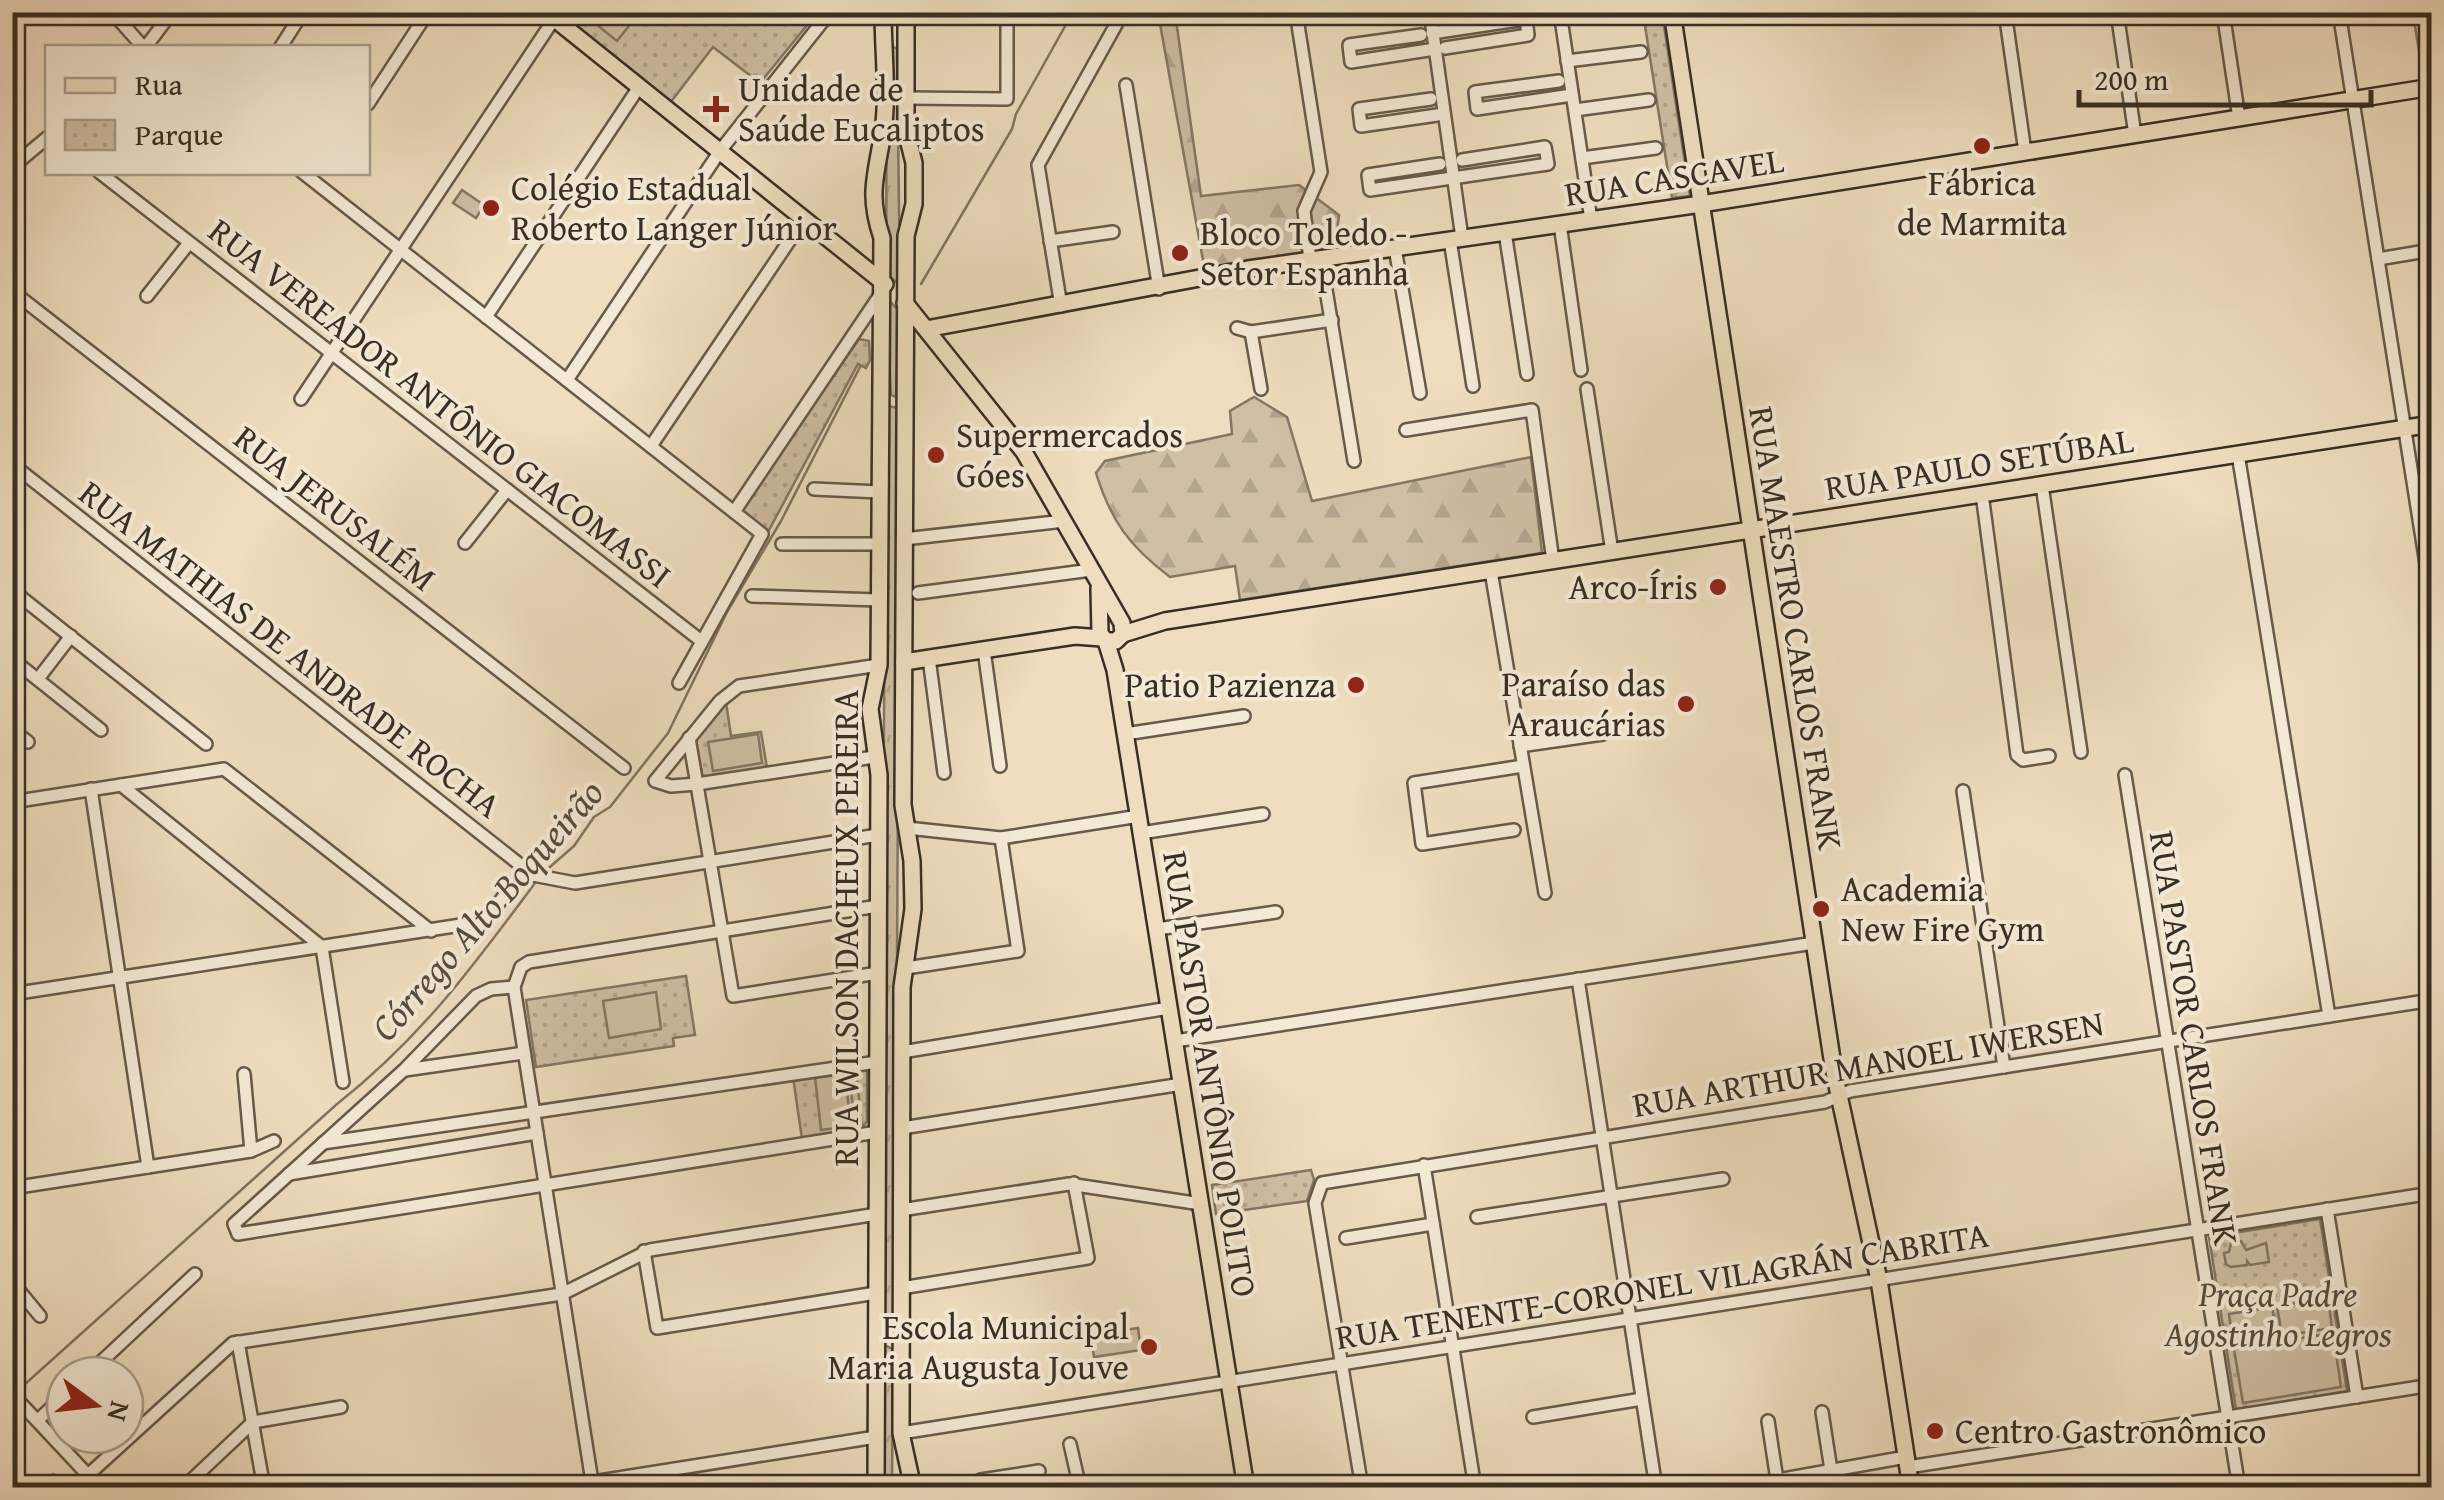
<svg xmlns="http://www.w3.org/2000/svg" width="2444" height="1500" font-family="'Gentium Book Plus',serif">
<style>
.grass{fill:url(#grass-tufts);stroke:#847764;stroke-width:2.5}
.forest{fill:url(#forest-firs);stroke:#847764;stroke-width:2.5}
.park{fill:url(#park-dots);stroke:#847764;stroke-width:2.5}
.pitch{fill:#cfbfa4;stroke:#847764;stroke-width:2.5}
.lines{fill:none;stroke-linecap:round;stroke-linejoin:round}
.stream{stroke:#807461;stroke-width:2.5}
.minor-casing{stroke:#665a4a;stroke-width:16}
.major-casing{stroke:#382f24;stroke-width:20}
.minor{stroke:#f4e9d5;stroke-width:11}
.major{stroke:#eeddbe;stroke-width:15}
.poi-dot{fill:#8f2418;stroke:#f4e9d5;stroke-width:4}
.labels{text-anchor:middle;stroke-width:8;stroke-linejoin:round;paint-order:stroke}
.poi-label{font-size:35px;fill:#382f24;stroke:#f4e9d5;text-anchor:start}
.street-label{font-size:35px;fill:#382f24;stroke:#f4e9d5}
.park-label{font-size:35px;font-style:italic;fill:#564c3e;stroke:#f4e9d5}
.water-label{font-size:38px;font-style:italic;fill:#564c3e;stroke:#f4e9d5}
</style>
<defs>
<pattern id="grass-tufts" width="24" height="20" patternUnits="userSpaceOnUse" patternTransform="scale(2.5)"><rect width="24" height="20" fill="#cfbfa4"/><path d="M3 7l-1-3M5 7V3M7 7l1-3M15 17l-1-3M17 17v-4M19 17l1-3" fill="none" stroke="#b2a48d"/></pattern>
<pattern id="forest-firs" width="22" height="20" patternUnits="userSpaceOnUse" patternTransform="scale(2.5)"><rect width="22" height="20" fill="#cfbfa4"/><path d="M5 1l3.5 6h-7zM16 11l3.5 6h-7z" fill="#b2a48d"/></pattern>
<pattern id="park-dots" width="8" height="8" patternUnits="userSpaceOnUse" patternTransform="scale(2.5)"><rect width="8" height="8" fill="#cfbfa4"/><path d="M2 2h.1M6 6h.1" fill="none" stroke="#b2a48d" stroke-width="1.8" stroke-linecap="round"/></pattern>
</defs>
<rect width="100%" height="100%" fill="#eeddbe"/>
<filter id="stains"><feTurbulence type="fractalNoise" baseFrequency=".002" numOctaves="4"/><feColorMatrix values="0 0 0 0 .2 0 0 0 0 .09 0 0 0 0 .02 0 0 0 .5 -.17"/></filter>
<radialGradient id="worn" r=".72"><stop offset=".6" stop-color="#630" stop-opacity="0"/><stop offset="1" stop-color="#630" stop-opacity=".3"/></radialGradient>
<g class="grass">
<polygon points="892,46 897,49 900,285 886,274 887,50"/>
<polygon points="886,297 899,311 896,397 891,395"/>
<polygon points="886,406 900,408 895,1334 880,1335"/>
<polygon points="886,1346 893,1349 892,1487 880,1488 881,1349"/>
</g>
<g class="forest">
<polygon points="1158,13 1175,13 1201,196 1299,185 1339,215 1335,248 1205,271"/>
<polygon points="2347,13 2431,13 2431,93 2426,94 2413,14 2348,20"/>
<path d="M1254,397L1287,417L1312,501L1531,457L1542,553L1240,600L1235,566L1170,577C1129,546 1111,521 1096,473L1105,461L1232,434L1230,411Z"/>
</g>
<g class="park">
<polygon points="558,13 817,13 760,83 713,47 670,103"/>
<polygon points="1643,13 1662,13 1690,196 1672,198"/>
<polygon points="859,339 869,341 870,360 866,368 858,364 768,532 740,511"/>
<polygon points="726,702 731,736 761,732 767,768 703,778 695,740"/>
<polygon points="686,976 695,1035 673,1038 674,1046 536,1067 526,1000"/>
<polygon points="860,1068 867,1072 867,1121 862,1128 802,1139 793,1077"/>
<polygon points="1311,1170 1314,1180 1307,1201 1216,1214 1212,1185"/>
<polygon points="2320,1219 2347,1391 2236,1410 2209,1237"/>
</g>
<g class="pitch">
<polygon points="582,13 639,13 617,41"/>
<polygon points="462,190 484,205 476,218 453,203"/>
<polygon points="758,734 762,763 713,771 708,742"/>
<polygon points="656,992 661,1029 609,1038 603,1001"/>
<polygon points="849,1072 856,1072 862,1125 855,1126"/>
<polygon points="845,1074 851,1126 821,1130 815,1077"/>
<polygon points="2241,1241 2246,1250 2266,1243 2269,1262 2250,1265 2247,1261 2247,1265 2231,1267 2226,1264 2224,1253 2229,1252 2231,1243"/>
<polygon points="2328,1298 2332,1328 2282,1336 2277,1306"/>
<polygon points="2272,1307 2277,1337 2233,1344 2229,1314"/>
<polygon points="1138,1328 1141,1350 1094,1357 1091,1335"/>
<polygon points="2333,1333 2341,1387 2243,1403 2234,1349"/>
</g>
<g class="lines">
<g class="stream">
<polyline points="921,284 1012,129 1016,114 1073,12"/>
<polyline points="543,873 574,846 594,817 610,807 668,733 727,612 781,521 860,367"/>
<path d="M24,1385L337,1104C422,1037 474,965 538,879"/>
<polyline points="53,1474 66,1488"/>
</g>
<g class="minor-casing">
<g id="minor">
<polyline points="112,12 144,48"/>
<polyline points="1296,12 1321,172 1304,211 1310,260"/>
<polyline points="1430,12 1462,238"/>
<polyline points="1560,12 1591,220"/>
<polyline points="2005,12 2025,152"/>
<polyline points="2117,12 2135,135"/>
<polyline points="2223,12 2239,118"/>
<polyline points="2339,12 2432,602"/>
<polyline points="1432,33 1526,19 1528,35 1445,48"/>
<polyline points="1421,35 1349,45 1351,62 1435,49"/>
<polyline points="145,48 172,12"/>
<polyline points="280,48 303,12"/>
<polyline points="1567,61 1641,52"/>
<polyline points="1559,81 1475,92 1477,109 1572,95"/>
<polyline points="1126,85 1159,289"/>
<polyline points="906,98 1007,99 1007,12"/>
<polyline points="1431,99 1359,109 1361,126 1444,114"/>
<polyline points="368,104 428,12"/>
<polyline points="1575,110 1649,100"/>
<polyline points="1582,158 1656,148"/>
<polyline points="1440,164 1368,175 1370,190 1548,164 1545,147 1462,160"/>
<polyline points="12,167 48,137"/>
<polyline points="99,172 700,640"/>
<polyline points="302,172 762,534 679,683"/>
<polyline points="1560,224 1581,370"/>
<polyline points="1505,232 1527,374"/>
<polyline points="1450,240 1473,386"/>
<polyline points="1050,241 1113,232"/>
<polyline points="1395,248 1420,393"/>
<polyline points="1321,259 1354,461"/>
<polyline points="2378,259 2432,250"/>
<polyline points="12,291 624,768"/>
<polyline points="147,296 189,243"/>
<polyline points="1061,306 1038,165 1123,12"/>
<polyline points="486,317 639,87"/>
<polyline points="1237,328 1251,332 1332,320"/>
<polyline points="1251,332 1261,389"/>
<polyline points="567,380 720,151 830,12"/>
<polyline points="1587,389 1612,552"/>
<polyline points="301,399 554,19"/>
<polyline points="1406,430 1532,410 1553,561"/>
<polyline points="651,446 804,219"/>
<polyline points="2238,454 2329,1016"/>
<polyline points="12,464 533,875 575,883 878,835"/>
<polyline points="2042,485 2081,752"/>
<polyline points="814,489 880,492"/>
<polyline points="1982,494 2017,755 2023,760 2049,756"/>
<polyline points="734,512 882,292"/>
<polyline points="904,539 1064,521"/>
<polyline points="465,543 507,490"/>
<polyline points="782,544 880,544"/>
<polyline points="1491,571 1545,893"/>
<polyline points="12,590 206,744"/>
<polyline points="918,593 1091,570"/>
<polyline points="752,596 879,600"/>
<polyline points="984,650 1000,766"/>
<polyline points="929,658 944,773"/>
<polyline points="12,659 101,730"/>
<polyline points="38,679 71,636"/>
<polyline points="12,730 28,742"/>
<polyline points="1125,734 1244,716"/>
<polyline points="689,738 733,996 878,973"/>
<polyline points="1520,746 1603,734"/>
<polyline points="874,757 697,784 671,786 655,781 720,701 739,686 879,665"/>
<polyline points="2125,775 2239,1488"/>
<polyline points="121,785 322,947 343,1082"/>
<polyline points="91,789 148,1167"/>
<polyline points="1963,791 2004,1067"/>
<polyline points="12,802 224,769 431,931"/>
<polyline points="907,828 1001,838 1139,816"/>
<polyline points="1514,830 1422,844 1414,783 1523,766"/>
<polyline points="1141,833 1263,814"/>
<polyline points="1157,929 1276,912"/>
<polyline points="906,968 1018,951 1001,838"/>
<polyline points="1578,979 1656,1488"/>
<polyline points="514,987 593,1488"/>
<polyline points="12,994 474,923 491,913 524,870"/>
<polyline points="1175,1041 1814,943"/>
<polyline points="902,1052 1169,1008"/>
<polyline points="405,1070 524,1053"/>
<polyline points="244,1074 251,1151"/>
<polyline points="902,1128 1182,1084"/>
<polyline points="877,1132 238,1234 234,1224 404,1070 476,996 491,989 514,987 521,967 529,962 878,906"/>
<polyline points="323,1143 877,1062"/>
<polyline points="1424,1165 1475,1488"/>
<polyline points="289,1174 537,1133"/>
<polyline points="12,1188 251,1151 274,1141"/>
<polyline points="2327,1209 2357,1397"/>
<polyline points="901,1210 1069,1184 1201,1204"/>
<polyline points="1477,1217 1723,1179"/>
<polyline points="1346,1238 1433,1224"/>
<polyline points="644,1251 657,1328 876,1293"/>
<polyline points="12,1282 40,1316"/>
<polyline points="901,1288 1088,1258 1074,1183"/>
<polyline points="238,1342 264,1488"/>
<polyline points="87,1375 195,1274"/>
<polyline points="12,1394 100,1488"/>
<polyline points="1822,1412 1831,1470"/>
<polyline points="1533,1417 1642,1399"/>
<polyline points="38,1420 65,1395"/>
<polyline points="1768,1421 1777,1480 1906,1457"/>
<polyline points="901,1433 2432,1193"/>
<polyline points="1070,1444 1080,1488"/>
<polyline points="1908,1467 2432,1385"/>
<polyline points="88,1475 233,1343 562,1294 650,1250 877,1214"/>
<polyline points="183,1488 253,1422 341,1407"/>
<polyline points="555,1488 876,1437"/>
<polyline points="965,1488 981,1480 1039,1471"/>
<polyline points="1362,1488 1315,1203 1322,1183 1825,1102 1850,1091 2432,1000"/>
</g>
</g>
<g class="major-casing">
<g id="major">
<polyline points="546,12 885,284"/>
<polyline points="906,12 906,131 914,163 914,204 906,236 903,805 912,861 913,909 902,987 901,1433 913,1488"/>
<polyline points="1672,12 1834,1072 1879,1280 1911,1488"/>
<polyline points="905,303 1024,452 1122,623 1123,634 1116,641 1106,641 1100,634 1099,588"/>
<polyline points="926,329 1248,269 1701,204 2432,87"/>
<polyline points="1123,634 1165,621 2432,424"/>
<polyline points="1106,641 1115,670 1246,1488"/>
<polyline points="904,662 1075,636 1102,638"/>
<path d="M876,1488L879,775L870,709L879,665L882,238C868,196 875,179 882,138C889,99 883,52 883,12"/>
</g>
</g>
<use href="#minor" class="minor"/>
<use href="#major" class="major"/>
</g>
<g class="poi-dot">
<path d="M711 94h10v10h10v10h-10v10h-10v-10h-10v-10h10z"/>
<circle cx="1982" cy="146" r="10"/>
<circle cx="491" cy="208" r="10"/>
<circle cx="1180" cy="253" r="10"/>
<circle cx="936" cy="455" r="10"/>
<circle cx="1718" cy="587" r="10"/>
<circle cx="1356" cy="685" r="10"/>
<circle cx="1686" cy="704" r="10"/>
<circle cx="1821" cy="909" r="10"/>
<circle cx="1149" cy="1347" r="10"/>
<circle cx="1935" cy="1431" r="10"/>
</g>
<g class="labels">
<g class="poi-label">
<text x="738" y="101">Unidade de<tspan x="738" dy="40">Saúde Eucaliptos</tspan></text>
<text x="1982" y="195" text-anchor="middle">Fábrica<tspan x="1982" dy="40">de Marmita</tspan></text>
<text x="511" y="200">Colégio Estadual<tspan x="511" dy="40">Roberto Langer Júnior</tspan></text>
<text x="1200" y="245">Bloco Toledo -<tspan x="1200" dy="40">Setor Espanha</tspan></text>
<text x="956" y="447">Supermercados<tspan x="956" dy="40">Góes</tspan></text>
<text x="1698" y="599" text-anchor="end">Arco-Íris</text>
<text x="1666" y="696" text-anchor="end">Paraíso das<tspan x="1666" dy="40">Araucárias</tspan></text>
<text x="1336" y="697" text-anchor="end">Patio Pazienza</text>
<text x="1841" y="901">Academia<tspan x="1841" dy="40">New Fire Gym</tspan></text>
<text x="1129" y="1339" text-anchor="end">Escola Municipal<tspan x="1129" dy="40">Maria Augusta Jouve</tspan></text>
<text x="1955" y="1443">Centro Gastronômico</text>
</g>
<g class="street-label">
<text transform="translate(1674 177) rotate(-9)" y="12">RUA CASCAVEL</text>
<text transform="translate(440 403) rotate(38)" y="12">RUA VEREADOR ANTÔNIO GIACOMASSI</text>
<text transform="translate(1979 464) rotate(-9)" y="12">RUA PAULO SETÚBAL</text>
<text transform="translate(335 508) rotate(38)" y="12">RUA JERUSALÉM</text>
<text transform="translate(1796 628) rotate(81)" y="12">RUA MAESTRO CARLOS FRANK</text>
<text transform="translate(290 649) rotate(38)" y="12">RUA MATHIAS DE ANDRADE ROCHA</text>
<text transform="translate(846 928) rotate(-90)" y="12">RUA WILSON DACHEUX PEREIRA</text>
<text transform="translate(2194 1038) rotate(81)" y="12">RUA PASTOR CARLOS FRANK</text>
<text transform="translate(1868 1064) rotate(-10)" y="12">RUA ARTHUR MANOEL IWERSEN</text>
<text transform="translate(1210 1074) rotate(81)" y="12">RUA PASTOR ANTÔNIO POLITO</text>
<text transform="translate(1662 1286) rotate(-9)" y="12">RUA TENENTE-CORONEL VILAGRÁN CABRITA</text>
</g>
<g class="park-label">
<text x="2278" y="1306">Praça Padre<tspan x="2278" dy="40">Agostinho Legros</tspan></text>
</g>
<g class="water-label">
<text transform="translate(487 910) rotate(-49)" y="13">Córrego Alto Boqueirão</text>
</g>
</g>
<rect width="2444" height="1500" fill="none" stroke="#eeddbe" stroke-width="50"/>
<rect x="15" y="15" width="2414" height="1470" fill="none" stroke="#382f24" stroke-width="5"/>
<rect x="25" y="25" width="2394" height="1450" fill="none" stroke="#382f24" stroke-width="2.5"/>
<rect x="45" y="45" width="325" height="130" fill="#f4e9d5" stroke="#a99f8e" stroke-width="2.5"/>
<rect x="65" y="78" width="50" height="15" fill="#eeddbe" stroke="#a99f8e" stroke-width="2.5"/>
<text x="135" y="95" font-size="30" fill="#382f24">Rua</text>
<rect x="65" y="120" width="50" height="30" fill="url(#park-dots)" stroke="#a99f8e" stroke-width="2.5"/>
<text x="135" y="145" font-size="30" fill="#382f24">Parque</text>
<g transform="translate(95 1405) rotate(105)"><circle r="48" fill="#f4e9d5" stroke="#a99f8e" stroke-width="2.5"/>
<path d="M0-8L18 38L0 25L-18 38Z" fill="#8f2418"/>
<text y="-15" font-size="28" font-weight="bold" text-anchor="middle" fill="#382f24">N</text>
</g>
<path d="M2079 90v15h292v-15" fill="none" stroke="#382f24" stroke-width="5"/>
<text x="2094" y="90" font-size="30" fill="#382f24" stroke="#f4e9d5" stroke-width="8" paint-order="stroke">200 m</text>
<rect width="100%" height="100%" filter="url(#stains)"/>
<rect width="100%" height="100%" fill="url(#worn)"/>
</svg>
